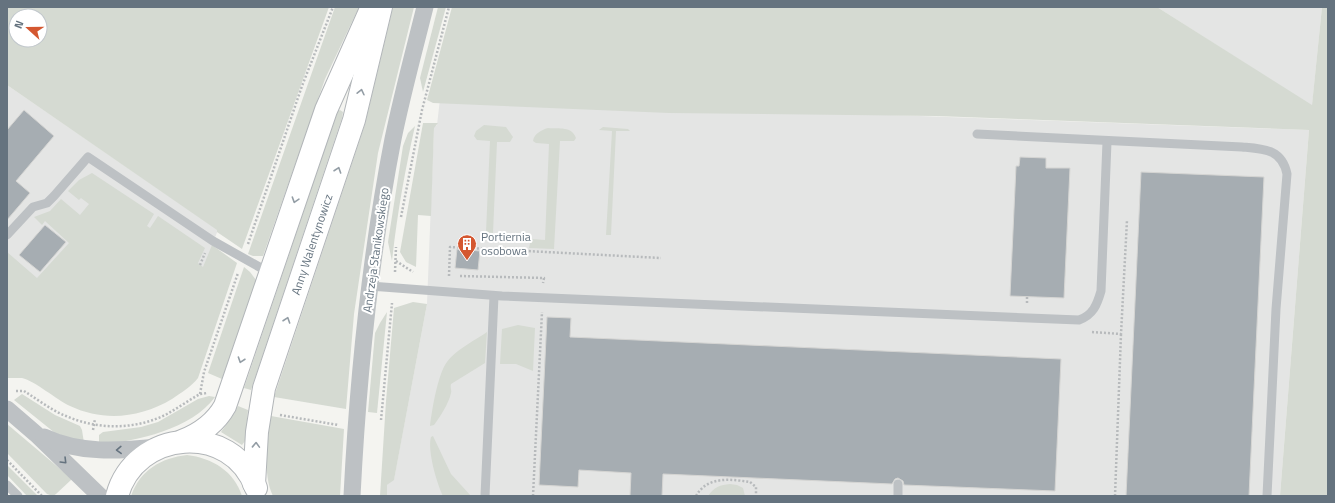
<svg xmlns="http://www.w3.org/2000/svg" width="1335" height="503" font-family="'Titillium Web',sans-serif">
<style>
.built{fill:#e4e5e4}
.green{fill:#d5dad2;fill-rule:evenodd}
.building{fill:#a6adb2;stroke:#d5d5d3}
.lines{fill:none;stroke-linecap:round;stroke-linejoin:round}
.primary-casing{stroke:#b1b5b8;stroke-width:24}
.path{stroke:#b7babc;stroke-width:2.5;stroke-dasharray:2 2;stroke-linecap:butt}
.service{stroke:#bdc1c4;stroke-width:9}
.minor{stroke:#bdc1c4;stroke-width:17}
.primary{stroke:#fff;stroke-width:22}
.oneway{stroke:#939da5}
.oneway2{stroke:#65737f}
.labels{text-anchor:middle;stroke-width:4;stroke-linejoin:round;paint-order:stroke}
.poi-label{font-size:12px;fill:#65737f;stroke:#fff;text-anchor:start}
.street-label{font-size:12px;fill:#65737f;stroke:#fff}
</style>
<rect width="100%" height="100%" fill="#f4f4f0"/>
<g class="built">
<polygon points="1157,7 1322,7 1312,106"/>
<polygon points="7,85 218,230 212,245 223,292 7,326"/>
<polygon points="440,99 1309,130 1280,496 387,496 387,485 394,479 427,304 434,127 437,125"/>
</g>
<g class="green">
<path d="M7,7H329L242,249L217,232V230L7,85ZM16,16H40V40H16Z"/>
<polygon points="335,7 359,7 325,79 263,256 253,256 248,254"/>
<polygon points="393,7 414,7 378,153 354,314 346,409 274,397 365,124"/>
<polygon points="438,7 446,7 423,92 420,78"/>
<polygon points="452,7 1157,7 1312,105 1322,7 1328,7 1328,496 1280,496 1309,130 936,116 669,113 433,103 427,100"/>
<polygon points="340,110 343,112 342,118 251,390 244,388 324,151 338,111"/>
<polygon points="423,123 438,123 434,128 431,216 418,215 416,267 406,262 400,252"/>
<polygon points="484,125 506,127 513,137 510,142 497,142 493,233 486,232 490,141 477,140 474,136 476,131"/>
<path d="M415,126C405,170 397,215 392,261L388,242L403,146L408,133Z"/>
<polygon points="603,127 628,129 630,131 616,131 611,235 606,235 612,131 599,130"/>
<path d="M548,128C559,129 572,126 576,138L574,141H560L554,249L529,248L531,239L545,240L549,144L536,143L533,141C534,134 541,130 548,128Z"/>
<path d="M92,173L154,214L147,226L150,228L158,216L205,248L198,263L203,267L212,245L237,263L198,378C191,387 182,392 172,399C140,418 104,422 70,406C57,400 35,381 22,378C18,378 12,378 7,378V252L37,278L69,243L45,221L42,225L34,217L50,211L61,199L80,215L89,204L81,198L79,200L68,191L79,180Z"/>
<polygon points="244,267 250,272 256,280 222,379 208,373"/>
<polygon points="413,302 427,304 394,480 387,485 387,496 380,496 386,401 394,308"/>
<polygon points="387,312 377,413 368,412 375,333 380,323"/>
<polygon points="518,325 535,328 533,371 516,364 500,364 502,329"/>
<path d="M487,332L485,363L451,384C450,388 452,390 451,393C449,403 440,417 434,425L430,426C432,410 437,379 445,365C453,351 474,341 487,332Z"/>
<polygon points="22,394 55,415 80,426 82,430 84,443 55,433 14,400"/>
<path d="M209,396L215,397C192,429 137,441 99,445V435L103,432L141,427L158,422L198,399Z"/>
<polygon points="238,406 248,410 245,441 242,445 221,432 234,414"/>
<path d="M271,416L344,429L340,496H273C262,473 268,440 271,416Z"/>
<polygon points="7,424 72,479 56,494 53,496 47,494 7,453"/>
<path d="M433,436L451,474L471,496H443C437,484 427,450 431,437Z"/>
<path d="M187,455C212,458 234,471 242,496H131C140,470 161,458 187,455Z"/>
<polygon points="7,465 38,496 27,496 7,475"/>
<path d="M730,484L737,485L743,488L745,496H708C714,487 720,485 730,484Z"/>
</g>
<g class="building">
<polygon points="24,110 54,136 16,181 30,193 7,220 7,130"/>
<polygon points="1020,157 1046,158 1046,168 1070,168 1064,298 1010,296 1016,166 1019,166"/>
<polygon points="1141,172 1264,177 1249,496 1126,496"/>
<polygon points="45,225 66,242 40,272 19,255"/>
<polygon points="457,249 480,251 478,270 455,268"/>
<polygon points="547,317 571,318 570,337 1061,359 1055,491 904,485 903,481 898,478 895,479 892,484 663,474 662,496 630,496 631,473 579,470 578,487 539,485"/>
</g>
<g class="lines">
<g class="primary-casing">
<g id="primary">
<path d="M182,441C200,434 215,424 225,406L326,110L371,9"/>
<path id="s1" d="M254,484L257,432L264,388L354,120L381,7"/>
<path d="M117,496C135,429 232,421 256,488"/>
</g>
</g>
<g class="path">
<polyline points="401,217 422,110 449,7"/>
<polyline points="248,244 302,86 333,7"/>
<polyline points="396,261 413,272"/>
<polyline points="200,265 205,253"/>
<polyline points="395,272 396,247"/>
<polyline points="449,276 450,247 661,258"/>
<polyline points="460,276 544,278 543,283"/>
<polyline points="1027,303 1027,297"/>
<polyline points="1092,332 1121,334 1127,220"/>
<path d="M16,391H24C37,399 51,410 66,416C98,430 136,430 167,414C178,408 189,400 200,394L207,393"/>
<polyline points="200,394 204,372 238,273"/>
<polyline points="280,415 338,425"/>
<polyline points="381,420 392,303"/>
<polyline points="93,430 95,419"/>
<polyline points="7,460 42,496"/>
<polyline points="533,496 542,312"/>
<path d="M696,496C707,476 731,479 750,482L756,487V496"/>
<polyline points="1115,496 1121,334"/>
</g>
<g class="service">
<path d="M977,134L1242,147C1264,149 1282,149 1287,174L1276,309L1267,496"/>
<polyline points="7,235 33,207 47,203 54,196 88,157 213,241 270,273"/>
<path d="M370,286L502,296L1079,320C1093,315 1097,305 1101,291L1107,142"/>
<polyline points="7,485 18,496"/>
<polyline points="485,496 494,296"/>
<polyline points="898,496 898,484"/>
</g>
<g class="minor">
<polyline points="7,409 36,434 100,496"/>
<path d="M44,437C80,454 119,451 158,447"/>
<path d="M352,496C358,376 370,257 393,139C402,95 414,51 425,7"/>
</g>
<use href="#primary" class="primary"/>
</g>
<defs><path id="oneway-chevron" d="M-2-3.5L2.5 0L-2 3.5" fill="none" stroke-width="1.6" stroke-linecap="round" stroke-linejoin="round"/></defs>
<g class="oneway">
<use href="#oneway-chevron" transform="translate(361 92) rotate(-77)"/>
<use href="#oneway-chevron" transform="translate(338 170) rotate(-71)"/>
<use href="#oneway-chevron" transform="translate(295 200) rotate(108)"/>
<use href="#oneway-chevron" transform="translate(287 320) rotate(-71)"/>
<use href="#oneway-chevron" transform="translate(241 360) rotate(109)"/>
<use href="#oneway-chevron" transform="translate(256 445) rotate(-88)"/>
</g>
<g class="oneway2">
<use href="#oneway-chevron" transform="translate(119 450) rotate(178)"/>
<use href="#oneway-chevron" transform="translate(64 461) rotate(45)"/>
</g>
<defs>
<g id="building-pin" transform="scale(1)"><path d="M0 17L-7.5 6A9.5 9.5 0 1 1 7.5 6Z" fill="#d45730" stroke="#fff"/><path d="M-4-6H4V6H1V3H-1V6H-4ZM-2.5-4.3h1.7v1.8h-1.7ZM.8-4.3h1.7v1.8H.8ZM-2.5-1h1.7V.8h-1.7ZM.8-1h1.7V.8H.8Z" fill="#fff"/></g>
</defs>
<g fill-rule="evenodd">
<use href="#building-pin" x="467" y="244"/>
</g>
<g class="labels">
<g class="poi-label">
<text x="481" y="241">Portiernia<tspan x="481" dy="14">osobowa</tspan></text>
</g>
<g class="street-label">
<text dy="4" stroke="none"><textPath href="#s1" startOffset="248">Anny Walentynowicz</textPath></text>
<text transform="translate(376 250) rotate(-82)" y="4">Andrzeja Stanikowskiego</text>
</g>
</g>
<rect width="1335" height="503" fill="none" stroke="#65737f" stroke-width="16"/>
<g transform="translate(28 28) rotate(291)"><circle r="19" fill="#ffffff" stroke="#c1c7cc"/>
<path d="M0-3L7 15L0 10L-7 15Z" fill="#d45730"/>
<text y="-6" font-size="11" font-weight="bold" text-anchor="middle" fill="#65737f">N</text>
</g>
</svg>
